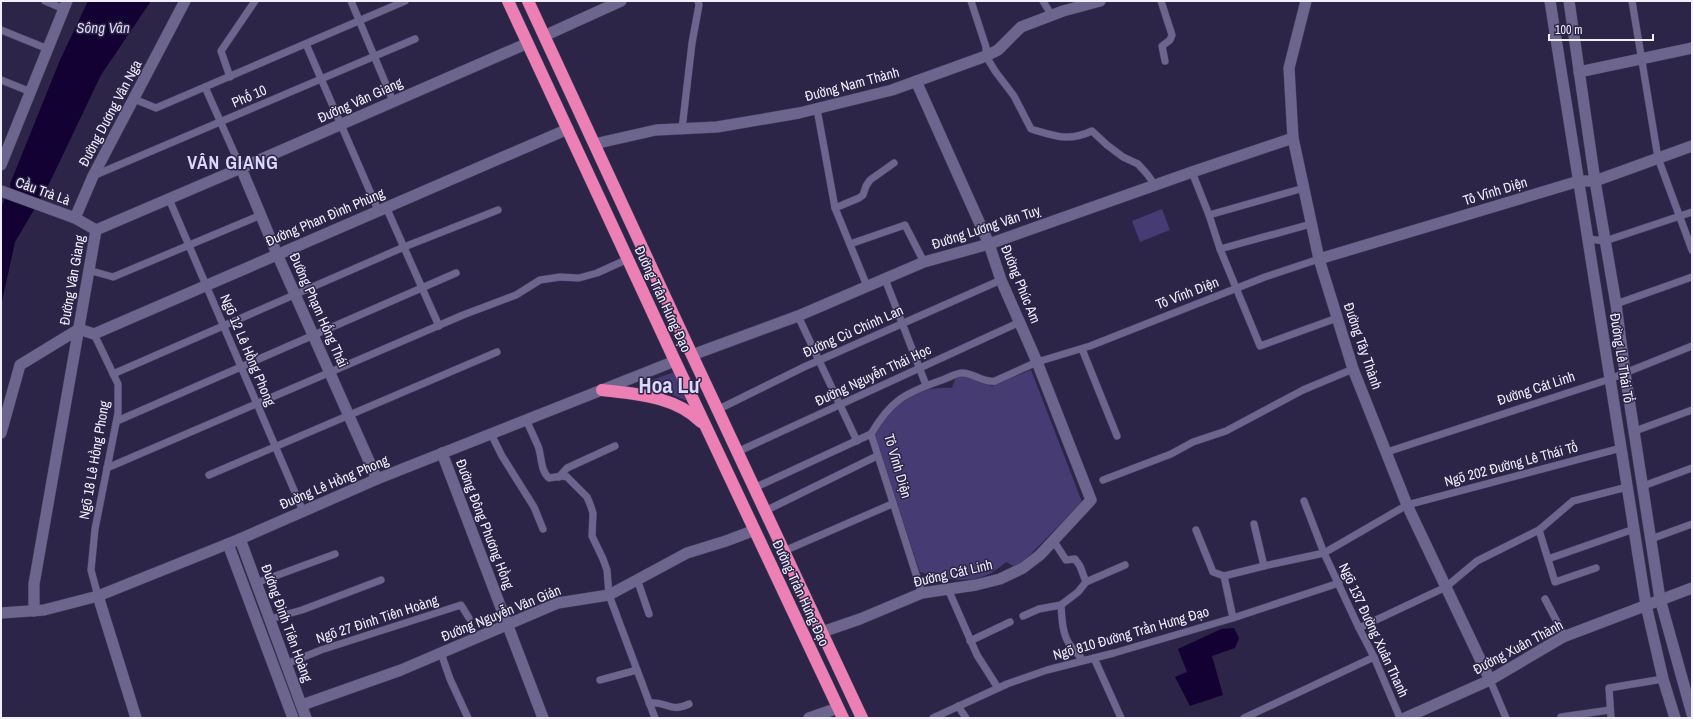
<svg xmlns="http://www.w3.org/2000/svg" width="1693" height="719" font-family="'Archivo Narrow',sans-serif">
<style>
.green{fill:#473b74}
.water{fill:#130134}
.lines{fill:none;stroke-linecap:round;stroke-linejoin:round}
.street-casing{stroke:#453e5a;stroke-width:8}
.secondary-casing{stroke:#453e5a;stroke-width:12}
.highway-casing{stroke:#453e5a;stroke-width:13}
.street{stroke:#6c658d;stroke-width:7}
.secondary{stroke:#6c658d;stroke-width:11}
.highway{stroke:#ec7fb3;stroke-width:12}
.labels{text-anchor:middle;stroke-width:3;stroke-linejoin:round;paint-order:stroke}
.street-label{font-size:14px;fill:#f1effd;stroke:#2c2547}
.water-label{font-size:15px;font-style:italic;fill:#dcd9ef;stroke:#2c2547}
.district-label{font-size:18px;font-weight:bold;letter-spacing:1px;fill:#dcd8fb;stroke:#2c2547}
.town-label{font-size:22px;font-weight:bold;fill:#dcd8fb;stroke:#2c2547}
</style>
<rect width="100%" height="100%" fill="#2c2547"/>
<g class="green">
<polygon points="1162,209 1170,230 1140,242 1132,221"/>
<path d="M1031,370L1082,502L1017,568L1006,562C980,587 952,581 920,572L873,433L876,432C892,401 918,386 952,388L956,377L965,376L992,386Z"/>
<polygon points="674,372 687,401 671,394 644,388 642,386 644,383"/>
</g>
<g class="water">
<polygon points="88,1 151,1 101,75 48,186 15,242 1,306 1,208 5,198 11,190 10,184 60,60"/>
<polygon points="1234,628 1239,638 1235,648 1212,656 1223,695 1190,706 1175,677 1187,672 1178,649 1221,629"/>
</g>
<g class="lines">
<g class="street-casing">
<g id="street">
<polyline points="45,1 64,9"/>
<polyline points="351,1 393,101"/>
<path d="M971,1L986,47V56L995,71L1014,96L1031,129C1055,136 1068,142 1092,131L1107,145L1123,157L1138,164L1147,174L1155,185"/>
<polyline points="1043,1 1052,16"/>
<polyline points="1161,1 1172,35 1170,40 1162,46 1165,61"/>
<polyline points="1632,1 1658,158 1692,250"/>
<polyline points="1,30 48,49"/>
<polyline points="306,44 378,210"/>
<polyline points="230,77 221,51 255,1"/>
<polyline points="1,80 31,92"/>
<polyline points="205,87 241,168"/>
<polyline points="134,99 156,108 405,1"/>
<polyline points="817,109 835,208 867,286"/>
<polyline points="682,129 692,43 699,5 698,1"/>
<polyline points="1192,172 1209,215 1220,249 1260,346 1337,318"/>
<polyline points="93,176 415,39"/>
<polyline points="169,199 303,511"/>
<polyline points="386,207 439,326"/>
<polyline points="835,208 859,198 863,195 866,186 870,180 894,163"/>
<polyline points="1209,215 1304,188"/>
<polyline points="1588,239 1605,241 1692,212"/>
<polyline points="850,244 905,225 924,262"/>
<polyline points="1220,249 1311,224"/>
<polyline points="88,270 113,277 261,215"/>
<polyline points="885,279 926,385"/>
<polyline points="1616,304 1692,277"/>
<polyline points="798,316 857,441"/>
<polyline points="94,334 118,384 118,413 95,529 91,570 98,596"/>
<polyline points="1082,349 1117,436"/>
<polyline points="113,374 404,247 498,210"/>
<polyline points="717,410 804,367 1001,280"/>
<path d="M526,420C530,428 534,437 538,446C542,456 540,470 549,478L563,476L567,477L587,497L590,504L593,513L592,536L603,559L607,570L609,595L655,718"/>
<polyline points="117,421 456,273"/>
<polyline points="1635,431 1692,410"/>
<polyline points="491,434 502,456 534,507 543,529"/>
<polyline points="737,452 1020,322"/>
<polyline points="1387,452 1610,379 1692,346"/>
<polyline points="107,468 463,315 516,295 540,280 560,277 579,278 597,273 628,259"/>
<polyline points="209,475 497,352"/>
<polyline points="559,477 567,468 615,446"/>
<polyline points="1103,480 1171,454 1193,442 1226,431 1303,390 1353,369"/>
<polyline points="1643,486 1692,468"/>
<polyline points="754,488 871,434"/>
<polyline points="1304,501 1324,553 1359,628 1374,657 1400,718"/>
<polyline points="765,511 877,456"/>
<polyline points="1254,524 1264,566"/>
<polyline points="1196,530 1213,572 1224,576 1233,618"/>
<polyline points="1539,530 1555,582 1596,568"/>
<polyline points="1651,539 1692,524"/>
<polyline points="1053,540 1066,560 1075,559 1080,566 1086,582"/>
<polyline points="784,551 892,504"/>
<polyline points="1548,559 1634,529"/>
<polyline points="1224,576 1264,566 1324,553 1407,505 1621,448"/>
<polyline points="637,579 649,614"/>
<polyline points="256,583 335,554"/>
<polyline points="948,589 977,655 998,688"/>
<path d="M922,593L871,434C891,400 905,393 942,380C948,378 956,373 962,373C974,373 983,383 995,381L1037,362L1090,346L1265,277L1319,259"/>
<polyline points="1545,599 1565,637"/>
<path d="M1061,605C1062,618 1062,634 1070,645C1074,651 1079,655 1083,660"/>
<polyline points="1023,616 1039,609 1061,605 1078,592 1086,582 1125,565"/>
<polyline points="270,619 302,610 381,580"/>
<polyline points="1359,628 1446,587 1477,561 1539,530 1573,501 1627,487"/>
<polyline points="970,641 1010,622"/>
<polyline points="441,653 450,679 468,718"/>
<polyline points="1094,658 1121,718"/>
<polyline points="286,664 321,650 461,605 469,618"/>
<polyline points="600,680 637,670"/>
<polyline points="1490,680 1506,718"/>
<path d="M649,703C667,701 670,713 689,704"/>
<polyline points="958,706 966,718"/>
<polyline points="1561,717 1610,710"/>
<polyline points="933,718 1007,684 1047,670 1114,653 1233,618 1339,583"/>
<polyline points="1244,718 1374,657"/>
<polyline points="1611,718 1609,688 1663,679"/>
</g>
</g>
<g class="secondary-casing">
<g id="secondary">
<polyline points="1306,1 1289,68 1293,138 1319,259 1353,369 1407,505 1490,680"/>
<polyline points="1550,1 1646,605 1663,679 1675,718"/>
<polyline points="1569,1 1595,181 1616,304 1625,373 1660,599 1692,714"/>
<polyline points="544,36 621,1"/>
<polyline points="1579,72 1692,48"/>
<polyline points="594,144 656,130 717,127 799,113 892,90 986,56 998,50 1021,27 1063,11 1100,1"/>
<polyline points="1,165 67,1"/>
<polyline points="241,168 277,254 377,479"/>
<polyline points="1,191 75,218"/>
<polyline points="96,230 75,218 93,176 185,1"/>
<polyline points="1319,259 1579,181 1595,181 1692,146"/>
<polyline points="692,355 798,316 924,262 989,244 1192,172 1293,138"/>
<polyline points="1,433 20,365 79,329 94,334 568,129"/>
<polyline points="442,453 543,718"/>
<polyline points="240,539 306,718"/>
<polyline points="228,544 293,718"/>
<polyline points="98,596 136,718"/>
<polyline points="34,611 34,584 96,230 241,168 528,43"/>
<polyline points="1,613 44,610 98,596 240,539 377,479 675,361"/>
<polyline points="822,632 860,619 922,593 976,585 1000,579 1023,568 1040,555 1091,500 1037,362 1001,280 989,244 916,81"/>
<polyline points="302,705 401,670 558,603 609,595 687,553 726,541 755,530"/>
<polyline points="809,718 838,708"/>
<polyline points="1405,718 1490,680 1563,637 1692,588"/>
</g>
</g>
<g class="highway-casing">
<g id="highway">
<polyline points="508,1 675,361 843,718"/>
<polyline points="528,1 692,355 862,718"/>
<path d="M602,390C636,394 675,396 701,422"/>
</g>
</g>
<use href="#street" class="street"/>
<use href="#secondary" class="secondary"/>
<use href="#highway" class="highway"/>
</g>
<g class="labels">
<g class="street-label">
<text transform="translate(852 84) rotate(-15)" y="5">Đường Nam Thành</text>
<text transform="translate(249 96) rotate(-23)" y="5">Phố 10</text>
<text transform="translate(360 100) rotate(-24)" y="5">Đường Vân Giang</text>
<text transform="translate(110 113) rotate(-62)" y="5">Đường Dương Vân Nga</text>
<text transform="translate(43 191) rotate(20)" y="5">Cầu Trà Là</text>
<text transform="translate(1495 191) rotate(-17)" y="5">Tô Vĩnh Diện</text>
<text transform="translate(325 217) rotate(-23)" y="5">Đường Phan Đình Phùng</text>
<text transform="translate(986 227) rotate(-18)" y="5">Đường Lương Văn Tuỵ</text>
<text transform="translate(72 280) rotate(-80)" y="5">Đường Vân Giang</text>
<text transform="translate(1021 284) rotate(68)" y="5">Đường Phúc Am</text>
<text transform="translate(1187 293) rotate(-21)" y="5">Tô Vĩnh Diện</text>
<text transform="translate(663 299) rotate(65)" y="5">Đường Trân Hưng Đạo</text>
<text transform="translate(319 310) rotate(66)" y="5">Đường Phạm Hống Thái</text>
<text transform="translate(853 331) rotate(-24)" y="5">Đường Cù Chính Lan</text>
<text transform="translate(1363 346) rotate(71)" y="5">Đường Tây Thành</text>
<text transform="translate(248 350) rotate(67)" y="5">Ngõ 12 Lê Hồng Phong</text>
<text transform="translate(1622 358) rotate(81)" y="5">Đường Lê Thái Tổ</text>
<text transform="translate(873 375) rotate(-25)" y="5">Đường Nguyễn Thái Học</text>
<text transform="translate(1536 388) rotate(-18)" y="5">Đường Cát Linh</text>
<text transform="translate(94 460) rotate(-80)" y="5">Ngõ 18 Lê Hồng Phong</text>
<text transform="translate(1511 464) rotate(-15)" y="5">Ngõ 202 Đường Lê Thái Tổ</text>
<text transform="translate(898 466) rotate(74)" y="5">Tô Vĩnh Diện</text>
<text transform="translate(334 482) rotate(-23)" y="5">Đuờng Lê Hồng Phong</text>
<text transform="translate(485 524) rotate(69)" y="5">Đường Đông Phương Hồng</text>
<text transform="translate(953 573) rotate(-13)" y="5">Đường Cát Linh</text>
<text transform="translate(801 593) rotate(65)" y="5">Đường Trân Hưng Đạo</text>
<text transform="translate(501 613) rotate(-22)" y="5">Đường Nguyễn Văn Giản</text>
<text transform="translate(377 619) rotate(-18)" y="5">Ngõ 27 Đinh Tiên Hoàng</text>
<text transform="translate(287 623) rotate(70)" y="5">Đướng Đinh Tiên Hoàng</text>
<text transform="translate(1374 630) rotate(65)" y="5">Ngõ 137 Đường Xuân Thanh</text>
<text transform="translate(1131 633) rotate(-16)" y="5">Ngõ 810 Đường Trần Hưng Đạo</text>
<text transform="translate(1518 647) rotate(-28)" y="5">Đường Xuân Thành</text>
</g>
<g class="water-label">
<text x="103" y="33">Sông Vân</text>
</g>
<g class="district-label">
<text x="233" y="169">VÂN GIANG</text>
</g>
<g class="town-label">
<text x="669" y="393">Hoa Lư</text>
</g>
</g>
<rect width="1693" height="719" fill="none" stroke="#f1effd" stroke-width="4"/>
<path d="M1549 34v6h104v-6" fill="none" stroke="#f1effd" stroke-width="2"/>
<text x="1555" y="34" font-size="12" fill="#f1effd" stroke="#2c2547" stroke-width="3" paint-order="stroke">100 m</text>
</svg>
